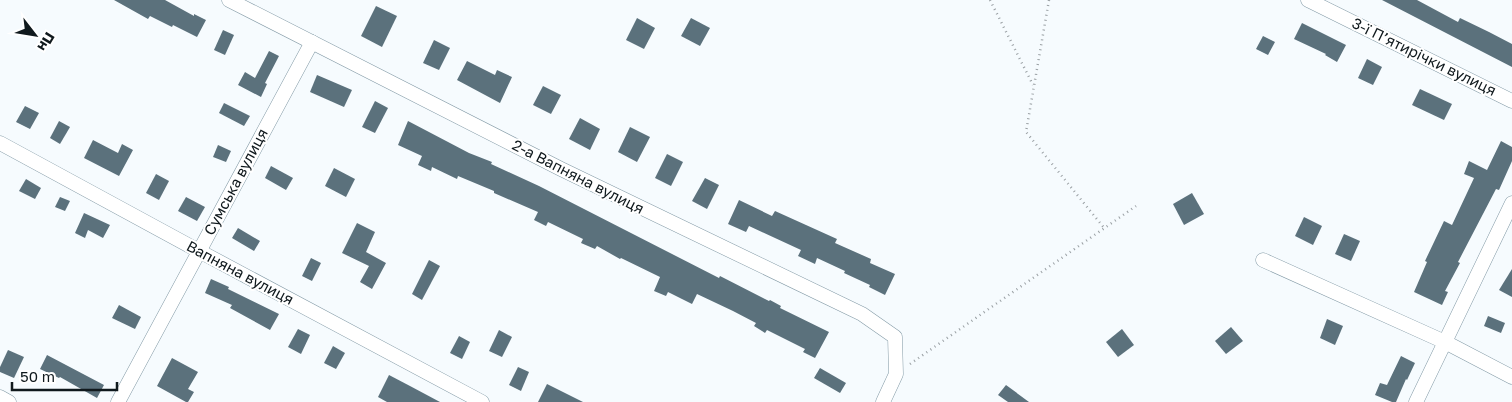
<svg xmlns="http://www.w3.org/2000/svg" width="1512" height="402" font-family="'Golos Text',sans-serif">
<style>
.building{fill:#5b717c}
.lines{fill:none;stroke-linecap:round;stroke-linejoin:round}
.street-casing{stroke:#839aa6;stroke-width:15}
.path{stroke:#9aa0a4;stroke-width:2.5;stroke-dasharray:1 4;stroke-linecap:butt}
.street{stroke:#fff;stroke-width:14}
.labels{text-anchor:middle;stroke-width:4;stroke-linejoin:round;paint-order:stroke}
.street-label{font-size:15px;fill:#10191d;stroke:#fff}
</style>
<rect width="100%" height="100%" fill="#f6fbfe"/>
<g class="building">
<polygon points="114,0 165,0 194,16 194,14 206,20 197,37 173,25 172,27 150,16 148,19"/>
<polygon points="1382,0 1417,0 1458,22 1460,18 1489,32 1512,44 1512,67"/>
<polygon points="376,6 397,16 382,47 361,36"/>
<polygon points="637,18 655,28 644,49 626,40"/>
<polygon points="691,18 710,28 700,46 681,36"/>
<polygon points="1302,23 1346,45 1337,62 1325,55 1326,54 1294,39"/>
<polygon points="223,30 234,35 225,55 214,50"/>
<polygon points="1263,36 1275,42 1268,55 1256,49"/>
<polygon points="434,40 450,48 439,70 423,63"/>
<polygon points="269,51 279,56 265,83 267,84 261,97 238,85 245,72 255,78"/>
<polygon points="1367,59 1382,67 1373,85 1358,78"/>
<polygon points="467,61 495,75 497,70 512,77 500,103 457,80"/>
<polygon points="317,75 352,90 344,107 310,92"/>
<polygon points="543,86 561,95 551,114 533,105"/>
<polygon points="1420,89 1452,104 1444,120 1412,105"/>
<polygon points="375,101 388,108 375,133 362,127"/>
<polygon points="224,103 250,116 244,126 219,113"/>
<polygon points="25,106 39,113 30,129 16,122"/>
<polygon points="580,118 600,129 590,150 569,139"/>
<polygon points="59,121 70,127 60,144 50,138"/>
<polygon points="408,121 469,153 492,162 491,164 539,186 719,278 720,276 769,301 770,300 781,306 780,308 829,332 815,358 803,352 805,349 767,330 765,333 754,326 756,323 733,311 697,294 692,304 668,292 666,296 654,291 660,277 621,258 620,259 597,246 595,249 581,243 583,239 548,222 546,226 534,220 538,212 494,193 494,191 458,176 457,179 432,167 431,171 418,165 422,156 398,145"/>
<polygon points="630,127 650,137 637,162 618,152"/>
<polygon points="93,140 118,153 122,144 133,150 119,176 84,158"/>
<polygon points="1501,141 1512,147 1512,161 1499,190 1496,189 1458,262 1460,263 1445,291 1448,292 1442,305 1414,292 1427,262 1425,261 1444,221 1452,225 1474,178 1464,174 1469,161 1487,170"/>
<polygon points="218,145 231,151 226,162 213,157"/>
<polygon points="667,154 683,162 671,186 655,178"/>
<polygon points="271,166 293,178 286,190 265,178"/>
<polygon points="334,168 355,179 346,197 325,186"/>
<polygon points="156,174 169,181 159,200 146,193"/>
<polygon points="705,178 719,185 707,209 692,201"/>
<polygon points="26,179 41,188 35,199 19,191"/>
<polygon points="1192,193 1204,214 1184,225 1173,204"/>
<polygon points="60,197 70,201 65,211 55,207"/>
<polygon points="186,197 205,207 197,221 178,211"/>
<polygon points="739,200 772,216 775,211 837,239 835,243 871,259 870,263 895,274 885,295 869,287 870,285 844,273 845,271 817,258 815,264 798,256 801,250 749,226 746,232 728,224"/>
<polygon points="84,213 110,225 103,238 88,230 85,238 75,233"/>
<polygon points="1304,217 1322,226 1313,245 1295,236"/>
<polygon points="357,223 375,232 366,252 386,263 372,289 360,282 369,266 342,253"/>
<polygon points="238,228 260,241 254,251 232,238"/>
<polygon points="1344,234 1360,241 1351,261 1335,254"/>
<polygon points="311,258 321,263 312,281 302,276"/>
<polygon points="429,260 440,266 422,300 412,294"/>
<polygon points="1512,269 1512,297 1499,290"/>
<polygon points="211,279 229,287 228,289 279,314 270,330 230,308 232,305 205,293"/>
<polygon points="119,305 141,317 135,329 112,318"/>
<polygon points="1488,316 1505,323 1501,333 1484,326"/>
<polygon points="1327,319 1343,326 1335,345 1320,338"/>
<polygon points="1231,327 1243,341 1226,354 1215,341"/>
<polygon points="298,329 310,335 301,354 288,347"/>
<polygon points="1122,329 1134,345 1118,357 1106,342"/>
<polygon points="499,330 512,337 502,357 489,351"/>
<polygon points="459,336 470,342 462,359 450,353"/>
<polygon points="333,346 345,353 336,369 324,363"/>
<polygon points="8,350 24,357 14,378 0,372 0,367"/>
<polygon points="47,355 104,385 97,398 60,377 59,378 40,369"/>
<polygon points="1401,356 1415,363 1407,380 1406,379 1396,402 1392,402 1375,395 1380,383 1387,385"/>
<polygon points="172,358 198,372 188,389 194,392 188,402 186,402 157,386"/>
<polygon points="518,367 529,372 521,391 509,385"/>
<polygon points="820,368 846,383 840,393 814,378"/>
<polygon points="389,375 410,386 440,402 387,402 378,397"/>
<polygon points="547,384 583,402 538,402"/>
<polygon points="1006,385 1029,402 1008,402 998,395"/>
</g>
<g class="lines">
<g class="street-casing">
<g id="street">
<polyline points="229,0 561,169 862,314 895,337 896,374 883,402"/>
<polyline points="1308,0 1512,101"/>
<polyline points="0,143 199,251 482,402"/>
<polyline points="1263,260 1445,342 1512,377"/>
<polyline points="0,397 9,402"/>
<polyline points="118,402 312,42"/>
<polyline points="1416,402 1512,203"/>
</g>
</g>
<g class="path">
<polyline points="990,0 1033,85"/>
<polyline points="1049,0 1026,132 1105,229"/>
<polyline points="910,364 1136,206"/>
</g>
<use href="#street" class="street"/>
</g>
<g class="labels">
<g class="street-label">
<text transform="translate(1424 57) rotate(26)" y="5">3-ї П’ятирічки вулиця</text>
<text transform="translate(578 177) rotate(27)" y="5">2-а Вапняна вулиця</text>
<text transform="translate(236 182) rotate(-62)" y="5">Сумська вулиця</text>
<text transform="translate(240 273) rotate(28)" y="5">Вапняна вулиця</text>
</g>
</g>
<g transform="translate(35 35) rotate(121)" stroke="#ffffff" stroke-width="4" paint-order="stroke">
<path d="M0-4L9 19L0 12L-9 19Z" fill="#10191d"/>
<text y="-8" font-size="14" font-weight="bold" text-anchor="middle" fill="#10191d">Пн</text>
</g>
<path d="M12 382v8h105v-8" fill="none" stroke="#10191d" stroke-width="2.5"/>
<text x="20" y="382" font-size="15" fill="#10191d" stroke="#ffffff" stroke-width="4" paint-order="stroke">50 m</text>
</svg>
